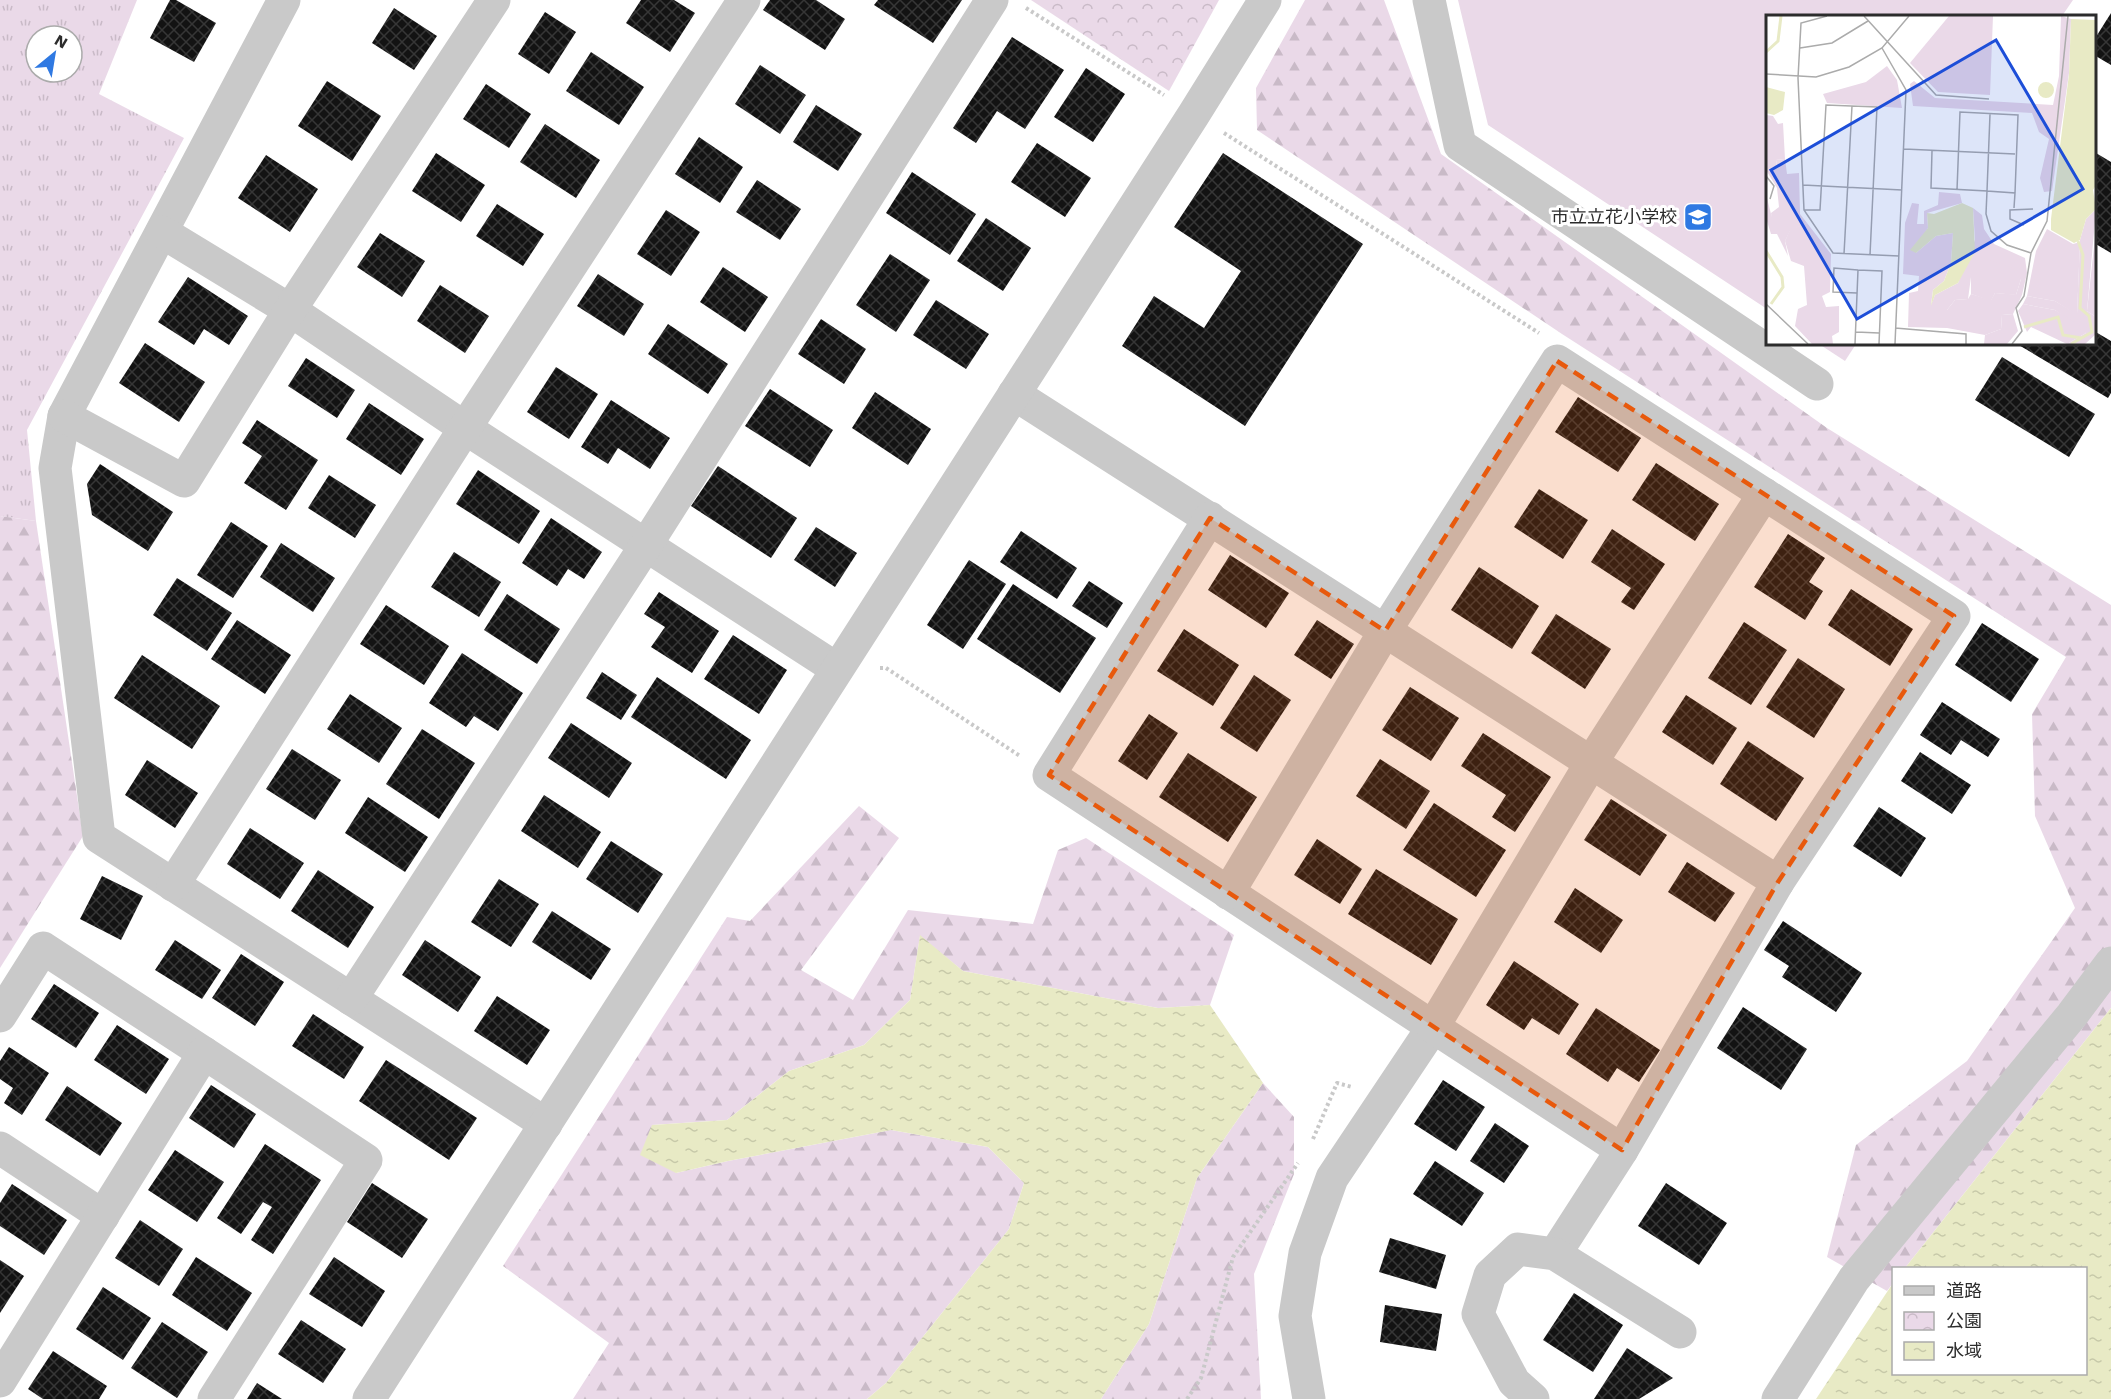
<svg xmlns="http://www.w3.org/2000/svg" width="2111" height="1399" font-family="'Work Sans','Noto Sans JP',sans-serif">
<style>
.grass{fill:url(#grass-tufts);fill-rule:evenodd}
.forest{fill:url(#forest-firs)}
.park{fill:url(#park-crowns)}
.garden{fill:#ead9e8}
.water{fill:url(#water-ripples)}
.building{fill:url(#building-cross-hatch)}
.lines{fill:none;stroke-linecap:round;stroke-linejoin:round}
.path{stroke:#c9c9c9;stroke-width:4;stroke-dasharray:3 3;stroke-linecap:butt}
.minor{stroke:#c9c9c9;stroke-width:33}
.marked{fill:#e8590c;fill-opacity:0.2;stroke:#e8590c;stroke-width:4.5;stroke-dasharray:12 8;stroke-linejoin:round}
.labels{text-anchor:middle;stroke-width:6;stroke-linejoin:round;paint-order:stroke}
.poi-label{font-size:18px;fill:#2c2c2c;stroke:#fff;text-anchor:end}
.inset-river{fill:none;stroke:#e8eac5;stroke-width:3}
.inset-road{fill:none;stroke:#ababab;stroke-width:1.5}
.view{fill:#1d4ed8;fill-opacity:0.15;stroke:#1d4ed8;stroke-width:3}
.inset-edge{fill:none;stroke:#2c2c2c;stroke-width:3}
</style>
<defs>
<pattern id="grass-tufts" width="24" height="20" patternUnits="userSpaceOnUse" patternTransform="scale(1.5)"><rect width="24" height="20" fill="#ead9e8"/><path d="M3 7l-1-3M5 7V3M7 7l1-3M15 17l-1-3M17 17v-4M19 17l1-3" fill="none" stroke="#c9bac7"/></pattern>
<pattern id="forest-firs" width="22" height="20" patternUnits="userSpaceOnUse" patternTransform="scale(1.5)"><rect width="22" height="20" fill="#ead9e8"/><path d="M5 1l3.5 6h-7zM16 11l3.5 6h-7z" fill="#c9bac7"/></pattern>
<pattern id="park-crowns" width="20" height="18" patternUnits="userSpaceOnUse" patternTransform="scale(1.5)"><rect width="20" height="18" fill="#ead9e8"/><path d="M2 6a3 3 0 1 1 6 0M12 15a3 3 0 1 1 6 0" fill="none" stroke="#c9bac7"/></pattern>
<pattern id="water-ripples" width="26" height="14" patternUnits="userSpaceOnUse" patternTransform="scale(1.5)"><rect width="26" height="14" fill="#e8eac5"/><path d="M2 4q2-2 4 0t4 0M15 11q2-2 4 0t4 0" fill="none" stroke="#c7c9a9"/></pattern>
<pattern id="building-cross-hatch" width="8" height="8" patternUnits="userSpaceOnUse" patternTransform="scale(1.5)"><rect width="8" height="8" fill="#131313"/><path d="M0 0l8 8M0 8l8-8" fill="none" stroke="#363636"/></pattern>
</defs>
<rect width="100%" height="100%" fill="#fff"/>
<path class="grass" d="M0,0H137L99,94L184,138L27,430L36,521L0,516ZM36,36H72V72H36Z"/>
<g class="forest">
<polygon points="1305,0 1384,0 1441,154 1827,428 2111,605 2111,1008 1905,1268 1894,1268 1893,1283 1887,1291 1827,1257 1856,1145 1967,1061 2075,908 2035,816 2032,714 2066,657 1562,334 1257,130 1256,88"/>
<polygon points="0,516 36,521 83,836 0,968"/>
<polygon points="859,806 899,838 801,970 853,1000 908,910 1033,924 1058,850 1086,838 1234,935 1210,1005 1158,1008 963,971 920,936 910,1000 864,1045 789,1071 727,1120 652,1125 676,1173 728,1161 891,1130 988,1147 1024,1183 1009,1229 886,1383 867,1399 573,1399 609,1343 503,1266 727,917 750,921"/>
<polygon points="1263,1083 1294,1117 1294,1174 1254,1274 1261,1399 1101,1399 1149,1324 1197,1178"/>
</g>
<polygon class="park" points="1031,0 1219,0 1169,91"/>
<g class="garden">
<polygon points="1458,0 2073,0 2062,16 1768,16 1767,309 1488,125"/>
<polygon points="1819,344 1856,344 1845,361"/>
</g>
<g class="water">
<polygon points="920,935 963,971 1158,1008 1210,1005 1263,1083 1197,1178 1149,1324 1101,1399 867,1399 886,1383 1009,1229 1024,1183 988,1147 891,1130 728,1161 676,1173 640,1155 652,1125 727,1120 789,1071 864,1045 910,1000"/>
<polygon points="2111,1008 2111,1399 1816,1399 1893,1283 1894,1374 2086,1374 2086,1268 1905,1268"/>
</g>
<g class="building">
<polygon points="170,0 176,0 216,23 194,62 150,38"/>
<polygon points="641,0 674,0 695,13 670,52 626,23"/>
<polygon points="770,0 816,0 845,19 825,50 763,10"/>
<polygon points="878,0 962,0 933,43 874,5"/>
<polygon points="394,8 437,36 414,70 372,43"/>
<polygon points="545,12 576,32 549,74 518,54"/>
<polygon points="2111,13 2111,65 2094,55 2094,40"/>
<polygon points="1012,37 1064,70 1025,129 997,111 976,143 953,128"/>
<polygon points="591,52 644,87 619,125 566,91"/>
<polygon points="760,65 806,95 780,134 735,104"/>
<polygon points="1086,68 1125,94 1093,142 1054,117"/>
<polygon points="327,81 381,116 352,161 298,126"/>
<polygon points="486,84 531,114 509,148 463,119"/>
<polygon points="816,105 862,134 838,171 793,142"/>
<polygon points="545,124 600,160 576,198 520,162"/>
<polygon points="699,137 743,167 720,203 675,174"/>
<polygon points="1037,143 1091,178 1065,217 1011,182"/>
<polygon points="436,153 485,185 461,222 412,191"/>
<polygon points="1223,153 1363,244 1245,426 1122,346 1154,296 1204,328 1241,271 1174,227"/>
<polygon points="2096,153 2111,162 2111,253 2094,243"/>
<polygon points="266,155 318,189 290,232 238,198"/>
<polygon points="912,172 976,214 950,255 886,213"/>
<polygon points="757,180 801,209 780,240 736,212"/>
<polygon points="497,204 544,234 523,266 476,236"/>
<polygon points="666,210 700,232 671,276 637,254"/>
<polygon points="986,218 1031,248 1003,291 957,261"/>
<polygon points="380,233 425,261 402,297 357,267"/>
<polygon points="890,254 930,280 896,332 856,305"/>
<polygon points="723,267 768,297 745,332 700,302"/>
<polygon points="598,274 644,304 624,336 577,306"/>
<polygon points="188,277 248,316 229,345 204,329 194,345 158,322"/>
<polygon points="440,285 489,316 465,353 417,321"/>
<polygon points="936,300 989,334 966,369 913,335"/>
<polygon points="821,319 866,349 844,384 798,354"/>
<polygon points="668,324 728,364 708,394 648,354"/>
<polygon points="2094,331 2111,341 2111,393 2108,398 2017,344 2094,344"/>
<polygon points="145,343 205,382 179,422 119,383"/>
<polygon points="2002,357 2095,414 2069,457 1975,400"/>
<polygon points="306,358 355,390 337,418 288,386"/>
<polygon points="556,367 598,394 569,439 527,412"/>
<polygon points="770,389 833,430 810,467 745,426"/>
<polygon points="875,392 931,429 908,465 852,428"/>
<polygon points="1578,397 1641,438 1618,472 1555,432"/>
<polygon points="611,400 670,438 650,469 618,448 608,464 581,447"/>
<polygon points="369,403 424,439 401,475 346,439"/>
<polygon points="257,420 318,460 286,510 244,483 262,456 242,443"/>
<polygon points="1656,463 1719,504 1695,541 1632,500"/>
<polygon points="100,464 173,512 148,551 92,515 87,484"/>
<polygon points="718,466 797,518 771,558 691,506"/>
<polygon points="478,470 540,511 519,544 456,504"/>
<polygon points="329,475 376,505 355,538 308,508"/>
<polygon points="1539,489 1588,520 1563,559 1514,527"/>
<polygon points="551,518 602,552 584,579 568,569 557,586 522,563"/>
<polygon points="231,522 268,546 233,598 197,575"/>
<polygon points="816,527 857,553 835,587 794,560"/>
<polygon points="1612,529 1665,564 1634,610 1621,602 1631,588 1591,562"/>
<polygon points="1021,531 1077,568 1057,599 1000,562"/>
<polygon points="1788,534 1825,558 1809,582 1823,591 1805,620 1754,587"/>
<polygon points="281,543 335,578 313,612 260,577"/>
<polygon points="454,552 501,582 479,617 431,587"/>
<polygon points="1230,555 1289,593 1266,628 1208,590"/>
<polygon points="969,560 1006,584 963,649 927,625"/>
<polygon points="1479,567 1539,606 1512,649 1451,610"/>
<polygon points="177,578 232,613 207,651 153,615"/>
<polygon points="1089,581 1123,603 1107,628 1072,606"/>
<polygon points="1013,584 1096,638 1060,693 977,639"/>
<polygon points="1851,589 1913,629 1890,666 1828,625"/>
<polygon points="659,592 719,631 692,673 651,647 665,627 644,614"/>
<polygon points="507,594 560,629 537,664 484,630"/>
<polygon points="386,605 449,646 424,685 360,644"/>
<polygon points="1556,614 1611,649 1585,689 1531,653"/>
<polygon points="237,620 291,655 265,694 211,659"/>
<polygon points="1317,620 1354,644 1331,679 1294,655"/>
<polygon points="1744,622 1787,650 1751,705 1708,678"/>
<polygon points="1982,623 2039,659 2011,702 1955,665"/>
<polygon points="1184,629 1239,665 1213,706 1157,671"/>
<polygon points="733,635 787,670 759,714 704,679"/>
<polygon points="462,653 523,693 498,731 474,716 466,727 429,703"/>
<polygon points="142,655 220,706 192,749 114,698"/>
<polygon points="1798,658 1845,689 1814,738 1766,707"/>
<polygon points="602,672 637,695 621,720 586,698"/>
<polygon points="1254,675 1291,700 1257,752 1220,728"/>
<polygon points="657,677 751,740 726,779 631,717"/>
<polygon points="1410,687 1459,718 1431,761 1382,730"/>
<polygon points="350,694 402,728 379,763 327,729"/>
<polygon points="1686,695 1737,728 1713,765 1662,732"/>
<polygon points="1942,702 2000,739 1988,757 1961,740 1951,755 1920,735"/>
<polygon points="1149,714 1178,733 1147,780 1118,761"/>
<polygon points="571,723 632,763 609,798 548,758"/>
<polygon points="422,729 475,763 439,819 386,784"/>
<polygon points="1483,733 1551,777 1515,832 1492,817 1506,795 1461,766"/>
<polygon points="1748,741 1804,778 1776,821 1720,784"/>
<polygon points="292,749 341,780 315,820 266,789"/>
<polygon points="1920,752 1971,785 1952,814 1901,781"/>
<polygon points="1188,753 1257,797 1228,842 1159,797"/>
<polygon points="1380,759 1430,791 1406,829 1356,796"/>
<polygon points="147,760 198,793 175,828 125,795"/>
<polygon points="544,795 601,832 578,868 521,831"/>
<polygon points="368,797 428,837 405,872 345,833"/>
<polygon points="1611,799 1667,835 1640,876 1584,840"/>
<polygon points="1434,803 1506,850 1476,897 1403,850"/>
<polygon points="1879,807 1926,838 1901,877 1853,846"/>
<polygon points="250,828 304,863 280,899 227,864"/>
<polygon points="1317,839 1362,869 1340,904 1294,875"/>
<polygon points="611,841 663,874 638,913 586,879"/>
<polygon points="1687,862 1735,893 1715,922 1668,892"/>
<polygon points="1376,869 1458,919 1431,965 1348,914"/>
<polygon points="318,870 374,907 348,948 291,911"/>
<polygon points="102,876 143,896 121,940 80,919"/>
<polygon points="499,879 539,904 511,947 471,922"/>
<polygon points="1575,888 1623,920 1601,953 1554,922"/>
<polygon points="552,911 611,949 591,980 532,942"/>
<polygon points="1783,921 1862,973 1836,1012 1782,977 1789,966 1764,950"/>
<polygon points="175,940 221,970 202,999 155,970"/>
<polygon points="425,940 481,977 458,1012 402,975"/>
<polygon points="241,954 284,982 255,1026 212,998"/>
<polygon points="1514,961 1579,1004 1559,1035 1532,1018 1524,1030 1486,1005"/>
<polygon points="54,984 99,1013 76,1048 31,1019"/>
<polygon points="497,996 550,1030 527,1065 474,1031"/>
<polygon points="1743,1007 1807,1049 1781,1090 1717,1048"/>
<polygon points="1596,1008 1660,1050 1639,1082 1617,1068 1608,1082 1566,1054"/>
<polygon points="313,1014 364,1047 344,1079 292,1046"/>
<polygon points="117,1025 169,1059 146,1094 94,1060"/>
<polygon points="9,1047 49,1073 22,1115 4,1103 13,1088 0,1079 0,1061"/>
<polygon points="386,1060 477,1118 449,1160 359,1101"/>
<polygon points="1443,1080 1485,1107 1456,1151 1414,1124"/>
<polygon points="211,1085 256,1114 234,1148 189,1118"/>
<polygon points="67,1086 122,1123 100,1156 45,1120"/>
<polygon points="1495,1123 1529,1146 1504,1183 1470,1161"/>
<polygon points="265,1144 321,1180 273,1254 251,1240 272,1207 263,1202 241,1234 217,1218"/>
<polygon points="175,1150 224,1182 197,1222 148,1190"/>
<polygon points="1435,1161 1484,1193 1462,1226 1413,1194"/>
<polygon points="372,1183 428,1219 402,1258 347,1222"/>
<polygon points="1666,1183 1727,1223 1699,1265 1638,1226"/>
<polygon points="12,1184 67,1220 44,1255 0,1226 0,1203"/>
<polygon points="140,1220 183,1249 159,1286 115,1258"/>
<polygon points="1390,1238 1446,1255 1436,1289 1379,1272"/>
<polygon points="196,1257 252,1293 227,1331 172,1295"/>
<polygon points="334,1257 385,1291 362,1327 309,1294"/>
<polygon points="0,1260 24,1276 0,1313"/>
<polygon points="103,1287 151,1318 123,1360 76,1329"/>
<polygon points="1574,1293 1623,1325 1593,1372 1543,1340"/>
<polygon points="1385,1305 1442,1314 1436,1351 1380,1342"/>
<polygon points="301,1320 346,1349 323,1383 278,1354"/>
<polygon points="162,1322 208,1352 177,1398 131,1368"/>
<polygon points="1627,1348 1673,1378 1639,1399 1594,1399"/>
<polygon points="53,1351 107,1386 99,1399 43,1399 28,1389"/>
<polygon points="257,1383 282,1399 247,1399"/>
</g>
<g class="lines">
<g class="path">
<polyline points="1026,8 1164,95"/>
<polyline points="1224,133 1539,333"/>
<polyline points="880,668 886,668 1020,756"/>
<polyline points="1313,1139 1337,1083 1352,1087"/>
<polyline points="1187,1399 1201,1378 1233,1257 1298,1163"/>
</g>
<g class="minor">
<polyline points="284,0 64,416 55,468 99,837 546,1124"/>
<polyline points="1429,0 1460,145 1817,384"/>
<polyline points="162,232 290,310 465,428 837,669"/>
<polyline points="1014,394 1778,882"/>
<polyline points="64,416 184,481 290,310 494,0"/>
<polyline points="1210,518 1049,775 1433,1027 1332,1178 1305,1253 1295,1316 1309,1399"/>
<polyline points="173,885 465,428 744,0"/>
<polyline points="1228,893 1385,631 1557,361 1954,616 1778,882 1622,1150"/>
<polyline points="351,999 646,545 992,0"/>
<polyline points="0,1016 43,948 204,1053"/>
<polyline points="0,1148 103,1216"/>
<polyline points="1555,1254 1622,1150 1433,1027 1591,763 1764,494"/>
<polyline points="0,1381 204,1053 366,1160 214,1399"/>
<polyline points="369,1399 1194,114 1265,0"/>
<polyline points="1533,1399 1514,1382 1478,1314 1490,1275 1518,1249 1555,1254 1680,1332"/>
<polyline points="1778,1399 1854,1279 2072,1015 2111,963"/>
</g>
</g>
<path class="marked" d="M1557,361L1954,616L1778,882L1622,1150L1049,775L1210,518L1385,631Z"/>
<defs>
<g id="school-square" transform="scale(1.5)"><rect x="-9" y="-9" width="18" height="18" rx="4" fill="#2f79e2" stroke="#fff"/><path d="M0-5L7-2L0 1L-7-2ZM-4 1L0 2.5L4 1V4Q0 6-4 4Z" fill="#fff"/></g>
</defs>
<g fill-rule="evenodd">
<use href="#school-square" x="1698" y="217"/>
</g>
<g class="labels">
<g class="poi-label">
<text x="1677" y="223">市立立花小学校</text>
</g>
</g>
<g transform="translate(1766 15)">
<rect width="330" height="330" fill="#fff"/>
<path d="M19,144L21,159L33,158L34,199L41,208L24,216L19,226L22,241L11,219H5L0,203V179L6,203L5,198L13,192L11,173L0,155L11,151L10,145ZM330,213V302L321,296ZM281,214L307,229L314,227L311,300L289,286L261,281L270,236ZM229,278L256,280L247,299L236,300L235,314L219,320L181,313V295L189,285L202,284L205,279L225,285Z" fill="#ead9e8"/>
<path d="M295,1L305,4L303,58L286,176L278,177L274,163L283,124L273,117L266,98L147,91L144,69L148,66L169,83L287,90L293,61ZM173,177L194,179L196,188L161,198L162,213L152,230L150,238L170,221L187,218L185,248L178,266L167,275L165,290L169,280L192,268L209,225L207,193L216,200L218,214L228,229L259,243L261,258L256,280H250L255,264L205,262L202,284L189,285L181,295V313L142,312L143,278L152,276L153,261L137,259L139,208L146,188L153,189L151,209H158V196L172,190ZM330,194L321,296L330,302V319L319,329H301L320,318L289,295L257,289L261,281L289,286L311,299L314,225L320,204ZM41,208L65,239L64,277L56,281L60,292L73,291V317L66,321L67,329H46L29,311L32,294L41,290L38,251L25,246L19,226L24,215ZM247,299L252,316L241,329H218L219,320L235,314L236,300Z" fill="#ead9e8"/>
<path d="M257,289L289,295L317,312L320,318L301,329L265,312L261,317L252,296Z" fill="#ead9e8"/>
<path d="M0,100L7,101L12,109L17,108L19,144L10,145L11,151L0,155Z" fill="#ead9e8"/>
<path d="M121,51L131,65L136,93L61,88L57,79L100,67Z" fill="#ead9e8"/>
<path d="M183,1H227L224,80L172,77L144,48ZM215,242L251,254L255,264L250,280L229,278L225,286L205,279V262Z" fill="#ead9e8"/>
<path d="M305,4L330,5V170L327,175L330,194L320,204L314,225L308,228L285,215V204L303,59ZM272 75a8 8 0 1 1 16 0a8 8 0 1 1-16 0ZM0,72L19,77L17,95L8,100L0,98ZM196,188L207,193L209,237L192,268L169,280L165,291L167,275L178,266L185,248L187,218L170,221L150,238L144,235L162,213L161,198L168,199Z" fill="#e8eac5"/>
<path class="inset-river" d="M0,37L12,26L15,1M0,236L16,262L17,272L5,289M258,312L292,302L297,320L315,323M305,329L326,317L323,301L314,293L317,240L312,226"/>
<path class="inset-road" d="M61,1L35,8L32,63L38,195L67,238L133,241M98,1L170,80L223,84M34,33L66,28L102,6M116,33L140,75L129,329M0,59L50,62L83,52L116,33L143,1M224,99L221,176L249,178L248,193M138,134L249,139M166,136L165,173L221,176L220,199L225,216L241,230L265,238M0,161L8,171L4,184M37,170L136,175M191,175L194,97L252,100L249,178M38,195H54L60,90L111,92L104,240M258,210L244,204V195L267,194M78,239L86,91M91,278L67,277L68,253L92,255M0,289L42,329M129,313L200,319V329M90,317L113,318M89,329L92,255L116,256L113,329M246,329L256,316L250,293L258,281L265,238L281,206L302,1"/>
<path class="view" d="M230,25L317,174L91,304L5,155Z"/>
<rect width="330" height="330" class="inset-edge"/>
</g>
<rect x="1892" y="1267" width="195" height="108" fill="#ffffff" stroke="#ababab" stroke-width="1.5"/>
<rect x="1904" y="1286" width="30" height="9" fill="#c9c9c9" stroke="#ababab" stroke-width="1.5"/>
<text x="1946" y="1297" font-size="18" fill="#2c2c2c">道路</text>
<rect x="1904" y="1312" width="30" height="18" fill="url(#park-crowns)" stroke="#ababab" stroke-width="1.5"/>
<text x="1946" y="1327" font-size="18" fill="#2c2c2c">公園</text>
<rect x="1904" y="1342" width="30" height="18" fill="url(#water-ripples)" stroke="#ababab" stroke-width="1.5"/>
<text x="1946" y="1357" font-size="18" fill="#2c2c2c">水域</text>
<g transform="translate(54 54) rotate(30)"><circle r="28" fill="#ffffff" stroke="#ababab" stroke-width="1.5"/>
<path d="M0-4.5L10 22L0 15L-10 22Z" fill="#2f79e2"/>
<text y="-9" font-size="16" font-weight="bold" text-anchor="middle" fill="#2c2c2c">N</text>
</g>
</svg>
